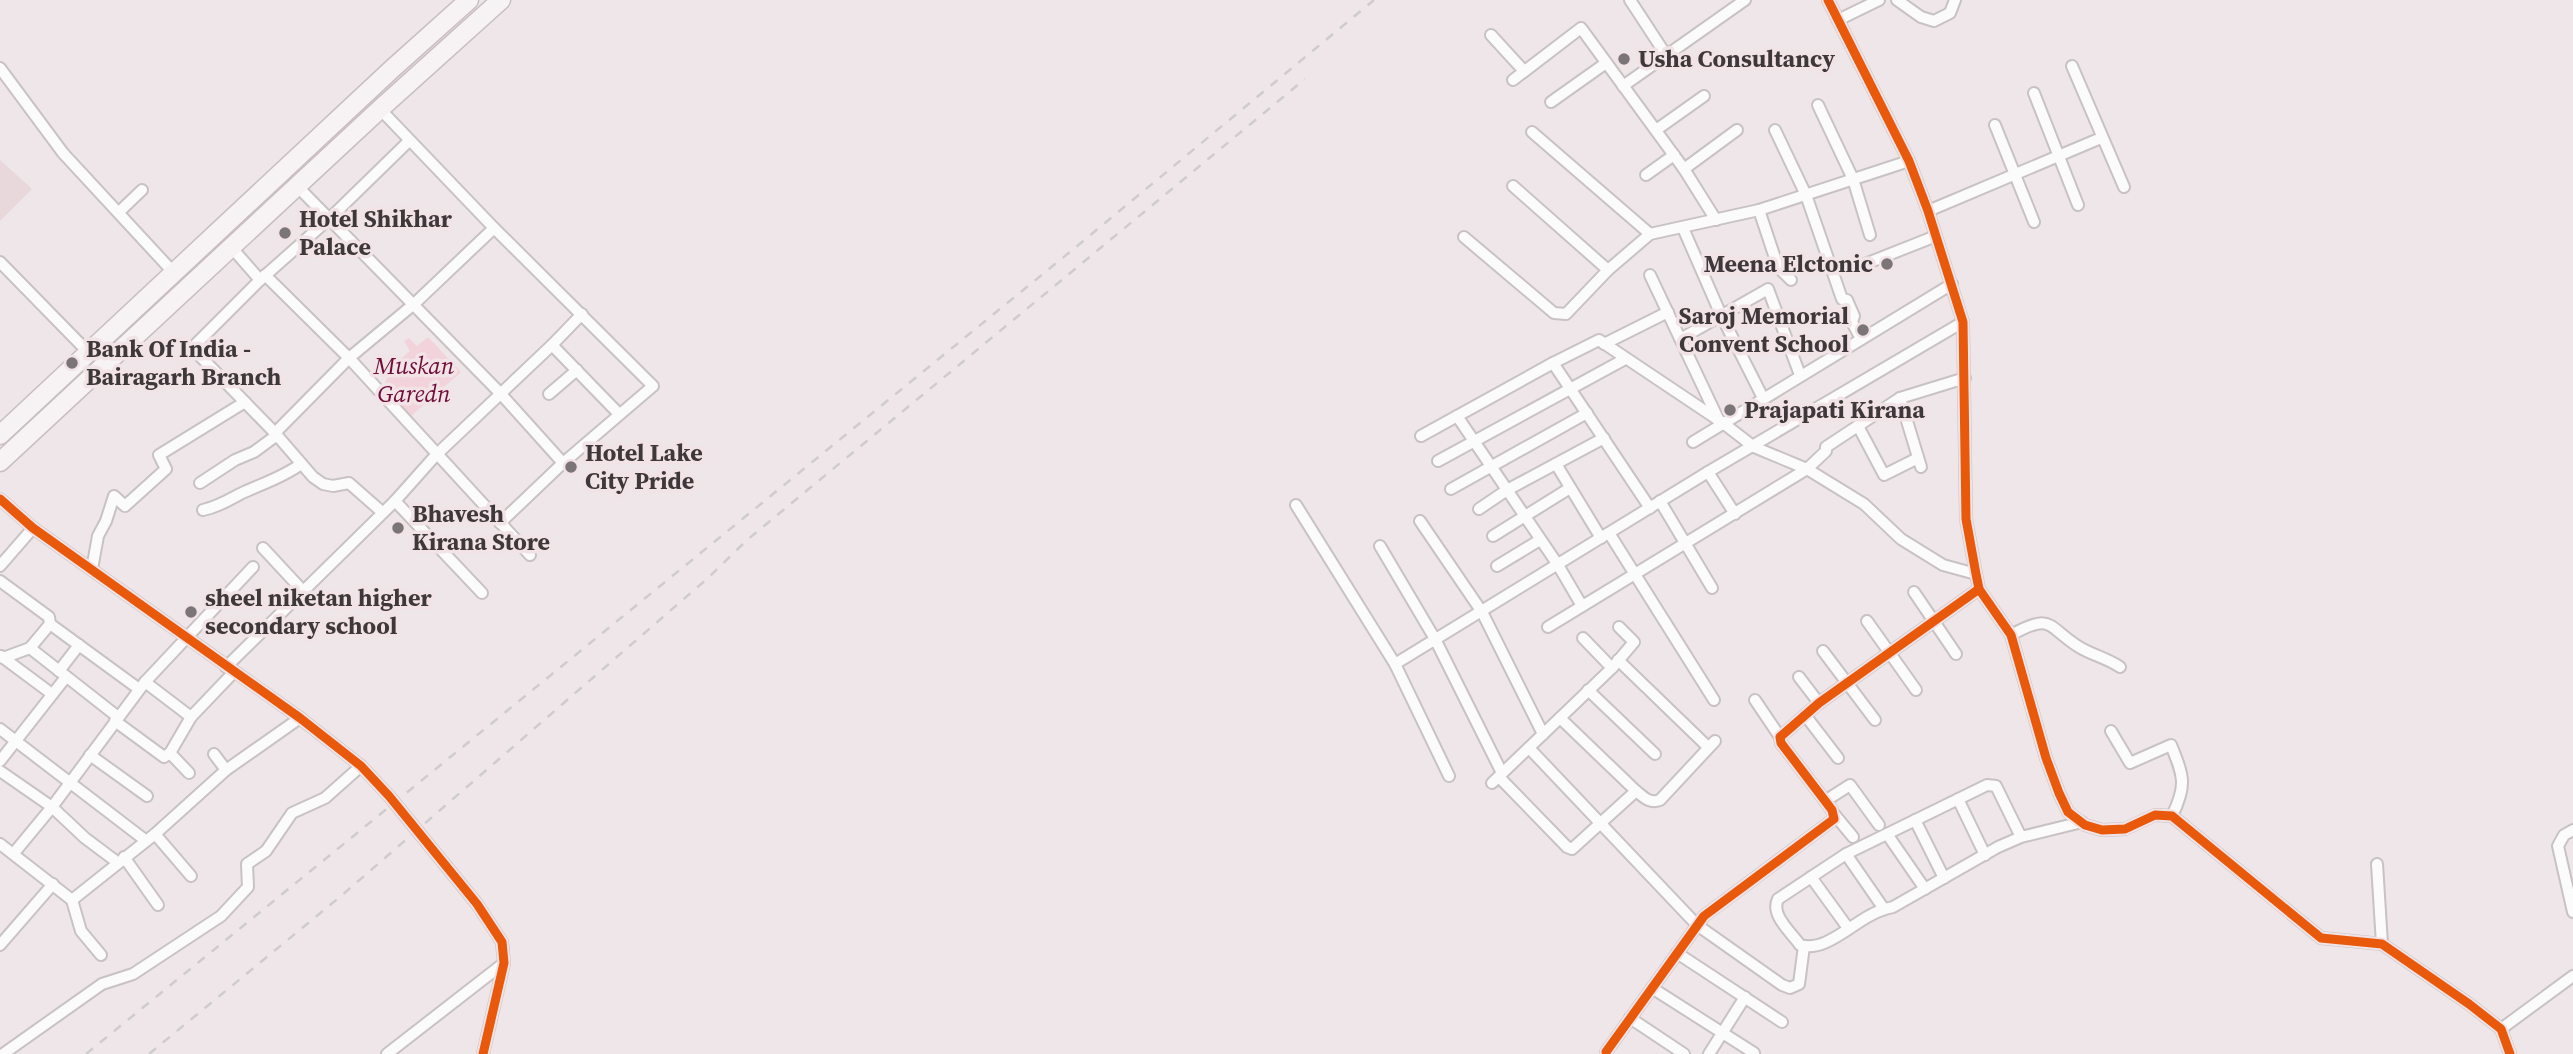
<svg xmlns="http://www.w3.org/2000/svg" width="2573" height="1054" font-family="'Source Serif 4',serif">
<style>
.built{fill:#e8d7db}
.green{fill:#f2d3dc}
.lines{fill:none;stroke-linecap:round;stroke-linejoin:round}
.minor-casing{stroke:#c8c2c3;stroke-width:14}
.primary-casing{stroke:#c9bec2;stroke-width:21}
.minor{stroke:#fcfbfc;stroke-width:10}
.primary{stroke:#f7f3f4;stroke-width:18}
.rail{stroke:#cfccce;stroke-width:2.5;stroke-dasharray:9 9;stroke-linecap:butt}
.cycleway-casing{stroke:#f2e3e7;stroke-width:13}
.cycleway{stroke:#e8590c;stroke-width:9}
.poi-dot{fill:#7c7577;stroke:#f2e3e7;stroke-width:2.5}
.labels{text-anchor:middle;stroke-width:7;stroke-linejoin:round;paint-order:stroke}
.poi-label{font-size:24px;font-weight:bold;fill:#3e383a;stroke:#f2e3e7;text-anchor:start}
.park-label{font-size:24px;font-style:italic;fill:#6e0d39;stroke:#f2e3e7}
</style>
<rect width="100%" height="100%" fill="#eee6e8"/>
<polygon class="built" points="0,160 32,189 0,221"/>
<polygon class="green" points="428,337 461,372 411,416 384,385 391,368 410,351 404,341 409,338 417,346"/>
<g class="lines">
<g class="minor-casing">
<g id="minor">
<polyline points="1630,0 1666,55"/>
<polyline points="1828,0 1909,161 1928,211 1963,322 1966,519 1976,574 1979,589 2011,635 2046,758 2059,793 2068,812 2085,825 2102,830 2125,829 2155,815 2172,816 2321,938 2382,944 2469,1004 2501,1029 2510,1054"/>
<polyline points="1897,0 1921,17 1934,21 1950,13 1955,0"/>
<polyline points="1838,20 1879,0"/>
<polyline points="1491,35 1524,71"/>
<polyline points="2072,66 2124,187"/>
<polyline points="0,68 63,153 174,273"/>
<polyline points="1513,80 1581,28 1684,169 1716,220"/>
<polyline points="1623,86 1745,0"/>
<polyline points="2034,93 2078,205"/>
<polyline points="1551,102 1606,63"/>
<polyline points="1818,105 1853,179 1870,235"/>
<polyline points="380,109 494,228 653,386 563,463 500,523"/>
<polyline points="1995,125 2034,222"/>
<polyline points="1656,130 1704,96"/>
<polyline points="1775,130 1806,195 1842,299 1847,300 1854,316 1852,322 1861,339"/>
<polyline points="1532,132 1650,234"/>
<polyline points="1684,169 1737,130"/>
<polyline points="1646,175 1674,155"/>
<polyline points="297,186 500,393 563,463"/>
<polyline points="1513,186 1608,270"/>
<polyline points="1759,210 1778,267 1791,280"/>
<polyline points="1928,211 2101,138"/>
<polyline points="119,212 142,190"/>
<polyline points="1683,228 1721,315 1763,398"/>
<polyline points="1464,237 1554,313 1566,314 1608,270 1650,234 1759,210 1909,161"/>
<polyline points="232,248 260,280"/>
<polyline points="0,262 88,352"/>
<polyline points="1860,266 1936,236"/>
<polyline points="265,275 349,358 530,555"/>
<polyline points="1650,275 1719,421"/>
<polyline points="1682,338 1768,289 1800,375"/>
<polyline points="1604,344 1668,312"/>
<polyline points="552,345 619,414"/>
<polyline points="1553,363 1599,340 1723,423 1754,447 1807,469 1864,504 1901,539 1943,565 1976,574"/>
<polyline points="549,394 577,370"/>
<polyline points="1900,398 1921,467"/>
<polyline points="1457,416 1558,565 1582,606"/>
<polyline points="1858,426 1884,475 1918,458"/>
<polyline points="275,433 349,358 414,304 494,228"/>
<polyline points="1421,436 1553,363 1650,508"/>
<polyline points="1693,442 1952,284"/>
<polyline points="1438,461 1625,359"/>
<polyline points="1556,464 1601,538"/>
<polyline points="1708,472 1735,514"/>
<polyline points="200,483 235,460 254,452 277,435"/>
<polyline points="1451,489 1587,413"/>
<polyline points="0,499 33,528 300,718 361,766 389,796 477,904 502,942 504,963 483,1054"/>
<polyline points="395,501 482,593"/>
<polyline points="1660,501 1712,588"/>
<polyline points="1296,505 1395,664 1449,776"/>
<polyline points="1479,509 1507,490 1604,438"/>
<path d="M203,510C217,507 227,501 240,494C261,484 282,478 301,464"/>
<polyline points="382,512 349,483 333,486 323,484 313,477 275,433 197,353 194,346 260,280 330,218 409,141"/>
<polyline points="1420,521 1482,612 1543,734"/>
<polyline points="1609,533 1714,700"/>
<polyline points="1493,536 1570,488"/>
<polyline points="1380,546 1435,639 1502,773"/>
<polyline points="263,548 302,590"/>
<polyline points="0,566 33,528"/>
<polyline points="1497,566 1540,540"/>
<polyline points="92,569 98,536 106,521 114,496 125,506 166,469 159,455 245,402"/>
<polyline points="0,581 49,617 50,624 139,689"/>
<polyline points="1914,592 1956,654"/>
<polyline points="1867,621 1916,690"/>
<polyline points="1548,627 1807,469 1826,451 1826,447 1900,398 1965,378"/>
<path d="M2011,635C2053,612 2046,626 2079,647C2092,655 2107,658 2120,667"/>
<polyline points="1583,638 1612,668"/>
<polyline points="30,648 50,624"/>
<polyline points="1823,651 1875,720"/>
<polyline points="1,656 52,694"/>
<polyline points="3,658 30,648 118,717"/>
<polyline points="1618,660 1708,747"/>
<polyline points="1395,664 1708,472 1963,322"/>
<polyline points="226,667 395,501 436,455 552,345 582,314"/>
<polyline points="59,671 79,645"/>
<polyline points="1799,677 1819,703"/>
<polyline points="145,682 191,717"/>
<polyline points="1588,690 1655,754"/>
<polyline points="1755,700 1780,737"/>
<polyline points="1805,715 1838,758"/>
<path d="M1560,718L1636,791C1644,797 1649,804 1660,800L1715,741"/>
<polyline points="115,721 164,757 170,753"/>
<polyline points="0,729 145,840"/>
<path d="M2111,731L2130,763L2171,745C2184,777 2187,785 2172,816"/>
<polyline points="1529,748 1697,925 1782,985 1790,988 1799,984 1804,946"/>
<polyline points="170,753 191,717 233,673"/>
<polyline points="170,753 189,773"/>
<polyline points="214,754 226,770"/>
<polyline points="90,755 147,796"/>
<polyline points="0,761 66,677"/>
<polyline points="0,771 52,807 85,838 117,862"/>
<polyline points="1499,777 1567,847 1572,849 1636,791"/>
<polyline points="1492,783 1612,668 1634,642 1619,627"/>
<polyline points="1958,799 1985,855"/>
<polyline points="1825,801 1850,785 1879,825"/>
<polyline points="1834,814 1853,837"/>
<polyline points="1915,820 1944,878"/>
<polyline points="2573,830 2564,835 2558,846 2573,912"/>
<polyline points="155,834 191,876"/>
<polyline points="1887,834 1925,889"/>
<path d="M2021,837L1996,786L1987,785L1846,854L1778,899C1770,915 1791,932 1800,945C1826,953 1854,921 1877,912C1882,910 1888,908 1893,907L1998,847L2021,837L2082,822"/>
<polyline points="0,844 72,900 81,931 101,955"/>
<polyline points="14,853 52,807 145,682 253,567"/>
<polyline points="1846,854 1884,909"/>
<polyline points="124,857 158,905"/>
<polyline points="2377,864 2382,944"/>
<polyline points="1811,877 1848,928"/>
<polyline points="72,900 155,834 226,770 300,718"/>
<polyline points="0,945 53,884"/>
<polyline points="1677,953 1782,1022"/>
<polyline points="1652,988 1754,1053"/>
<polyline points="1630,1018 1684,1054"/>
<polyline points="2501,1029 2573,976"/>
<polyline points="1606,1052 1704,916 1834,819 1832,810 1781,743 1780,737 1819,703 1979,589"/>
<polyline points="3,1054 102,984 133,974 221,916 248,887 247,864 266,851 292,813 325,798 361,766"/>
<polyline points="387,1054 504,963"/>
<polyline points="1709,1054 1745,997"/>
</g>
</g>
<g class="primary-casing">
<g id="primary">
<polyline points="0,435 392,69 469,0"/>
<polyline points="0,462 380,109 501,0"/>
</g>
</g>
<use href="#minor" class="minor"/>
<use href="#primary" class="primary"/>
<g class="rail">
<polyline points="86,1054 1076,247 1374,0"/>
<polyline points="149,1054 341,896 708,578 747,540 1305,79"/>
</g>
<g class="cycleway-casing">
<g id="cycleway">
<polyline points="1828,0 1909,161 1928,211 1963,322 1966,519 1976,574 1979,589 2011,635 2046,758 2059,793 2068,812 2085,825 2102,830 2125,829 2155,815 2172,816 2321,938 2382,944 2469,1004 2501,1029 2510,1054"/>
<polyline points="0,499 33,528 300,718 361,766 389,796 477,904 502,942 504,963 483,1054"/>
<polyline points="1606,1052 1704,916 1834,819 1832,810 1781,743 1780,737 1819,703 1979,589"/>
</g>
</g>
<use href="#cycleway" class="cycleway"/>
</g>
<g class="poi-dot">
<circle cx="1624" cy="59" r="7"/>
<circle cx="285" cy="233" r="7"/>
<circle cx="1887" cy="264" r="7"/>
<circle cx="1863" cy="330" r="7"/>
<circle cx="72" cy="363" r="7"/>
<circle cx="1730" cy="410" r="7"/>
<circle cx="571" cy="467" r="7"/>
<circle cx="398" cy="528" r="7"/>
<circle cx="191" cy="612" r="7"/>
</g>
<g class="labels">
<g class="poi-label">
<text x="1638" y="67">Usha Consultancy</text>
<text x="299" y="227">Hotel Shikhar<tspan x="299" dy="28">Palace</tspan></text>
<text x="1873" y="272" text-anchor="end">Meena Elctonic</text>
<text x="1849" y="324" text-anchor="end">Saroj Memorial<tspan x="1849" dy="28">Convent School</tspan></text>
<text x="86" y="357">Bank Of India -<tspan x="86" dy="28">Bairagarh Branch</tspan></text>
<text x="1744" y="418">Prajapati Kirana</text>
<text x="585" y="461">Hotel Lake<tspan x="585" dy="28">City Pride</tspan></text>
<text x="412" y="522">Bhavesh<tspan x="412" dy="28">Kirana Store</tspan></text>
<text x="205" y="606">sheel niketan higher<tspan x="205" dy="28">secondary school</tspan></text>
</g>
<g class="park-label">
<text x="414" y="374">Muskan<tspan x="414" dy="28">Garedn</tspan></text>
</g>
</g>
</svg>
